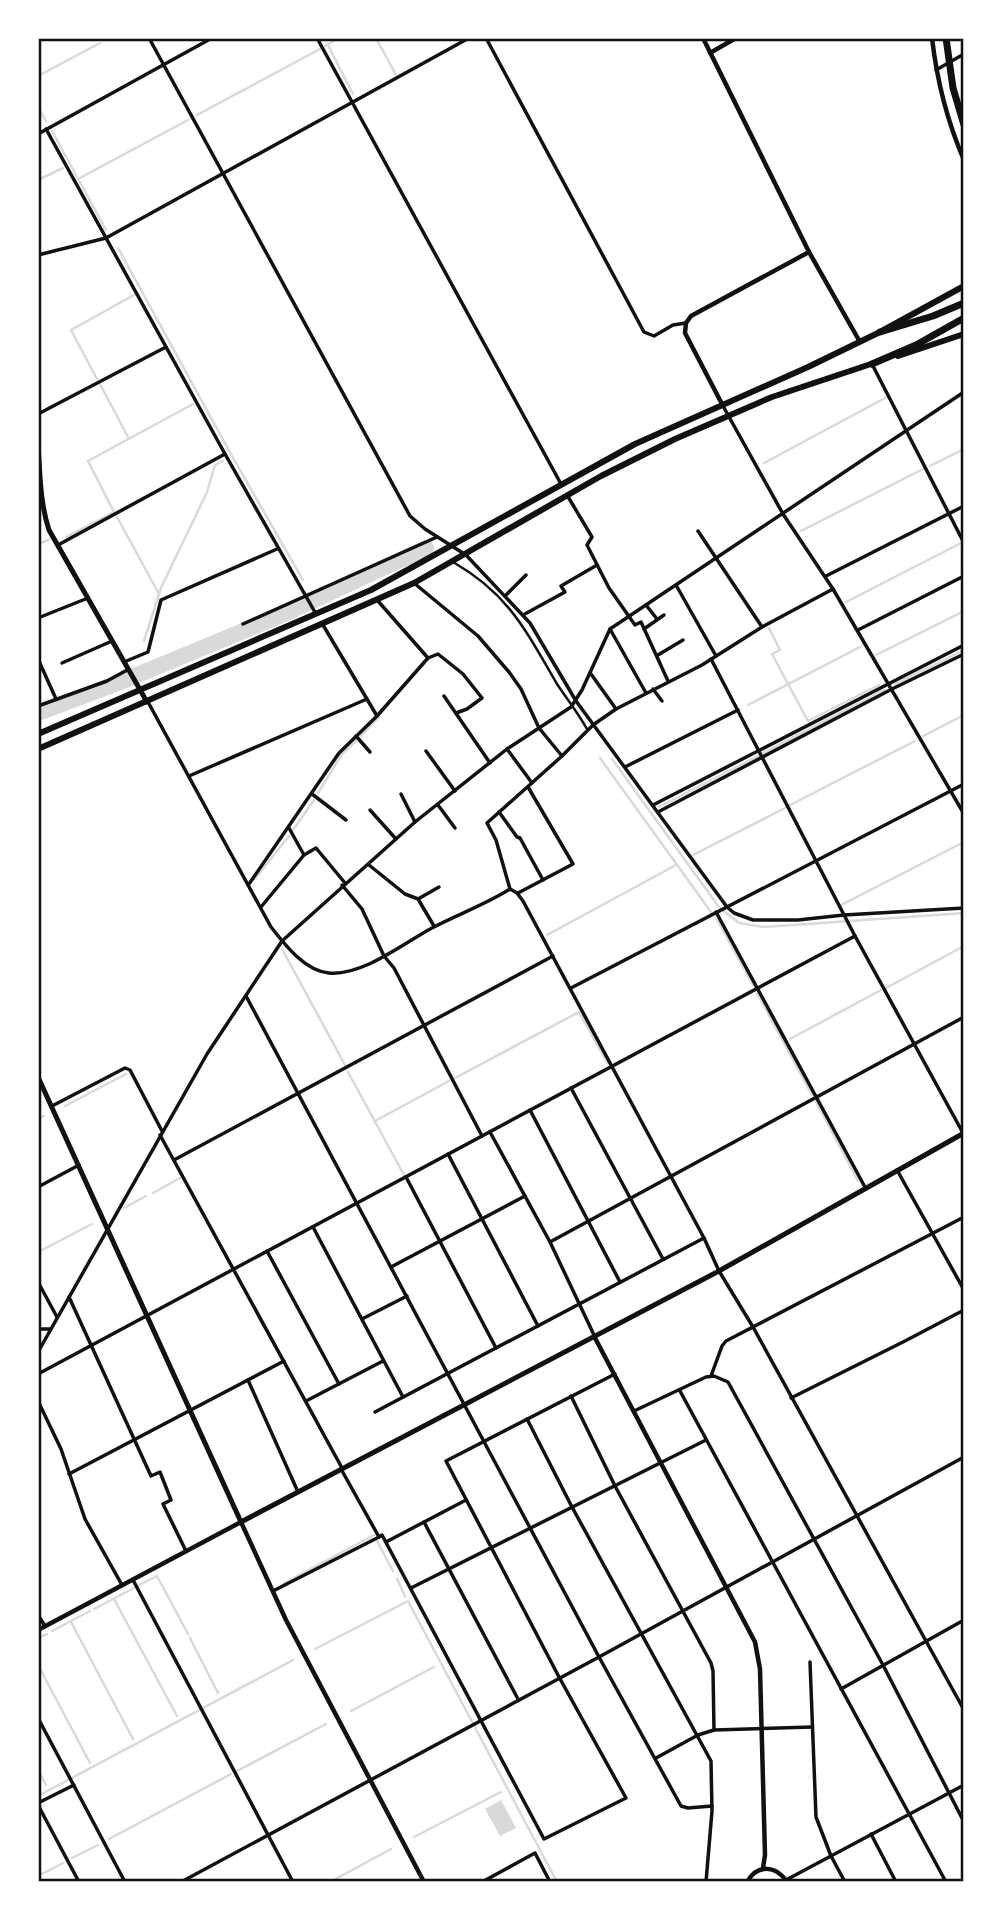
<svg xmlns="http://www.w3.org/2000/svg" width="1002" height="1920" font-family="Roboto,sans-serif">
<style>
.water{fill:#d9d9d9}
.lines{fill:none;stroke-linecap:round;stroke-linejoin:round}
.stream{stroke:#d9d9d9;stroke-width:2.5}
.river{stroke:#d9d9d9;stroke-width:16}
.pedestrian{stroke:#111;stroke-width:2.5}
.minor{stroke:#111;stroke-width:3.5}
.tertiary{stroke:#111;stroke-width:4.5}
.secondary{stroke:#111;stroke-width:5}
.primary{stroke:#111;stroke-width:6}
.motorway{stroke:#111;stroke-width:7}
.neatline{fill:none;stroke:#111;stroke-width:2.5}
</style>
<rect width="100%" height="100%" fill="#fff"/>
<polygon class="water" points="501,1800 516,1828 500,1836 485,1809"/>
<g class="lines">
<g class="stream">
<polyline points="376,38 396,75"/>
<polyline points="108,39 108,38"/>
<polyline points="717,39 719,38"/>
<polyline points="328,45 353,94"/>
<polyline points="325,46 339,38"/>
<polyline points="38,76 100,43"/>
<polyline points="38,107 46,121"/>
<polyline points="197,115 320,49"/>
<polyline points="52,131 106,230"/>
<polyline points="78,179 188,120"/>
<polyline points="38,180 63,168"/>
<polyline points="118,248 232,456 303,580"/>
<polyline points="97,379 71,330 134,295"/>
<polyline points="100,384 129,439"/>
<polyline points="764,463 887,397"/>
<polyline points="930,466 964,449"/>
<polyline points="117,517 159,594"/>
<polyline points="801,531 923,469"/>
<polyline points="66,537 114,512 88,461 193,404"/>
<polyline points="38,544 49,540"/>
<polyline points="846,602 961,543"/>
<polyline points="769,628 780,650 772,654 808,721 879,685"/>
<polyline points="144,641 161,588 207,492 215,465 223,461"/>
<polyline points="876,655 964,611"/>
<polyline points="895,684 964,650"/>
<polyline points="748,705 860,647"/>
<polyline points="361,736 379,717"/>
<polyline points="923,736 964,715"/>
<polyline points="763,753 884,690"/>
<polyline points="600,758 711,912"/>
<polyline points="612,759 719,907 739,923 764,927 964,913"/>
<polyline points="318,793 342,754 356,741"/>
<polyline points="790,805 915,741"/>
<polyline points="659,807 758,756"/>
<polyline points="293,830 314,800"/>
<polyline points="693,855 785,808"/>
<polyline points="255,879 289,836"/>
<polyline points="841,905 964,842"/>
<polyline points="716,918 753,985"/>
<polyline points="547,935 676,865"/>
<polyline points="282,949 345,1065"/>
<polyline points="886,988 964,946"/>
<polyline points="757,993 812,1095"/>
<polyline points="790,1039 881,990"/>
<polyline points="348,1072 404,1175"/>
<polyline points="455,1078 579,1012 608,1064"/>
<polyline points="816,1102 858,1181"/>
<polyline points="65,1106 126,1074"/>
<polyline points="38,1119 44,1116"/>
<polyline points="375,1121 449,1081"/>
<polyline points="153,1193 180,1178"/>
<polyline points="124,1208 146,1196"/>
<polyline points="38,1252 92,1224"/>
<polyline points="377,1541 393,1571"/>
<polyline points="397,1579 405,1596"/>
<polyline points="284,1583 374,1535"/>
<polyline points="139,1585 157,1576 188,1634"/>
<polyline points="114,1599 177,1716"/>
<polyline points="94,1609 134,1588"/>
<polyline points="71,1622 133,1739"/>
<polyline points="52,1631 90,1611"/>
<polyline points="38,1638 47,1634"/>
<polyline points="190,1638 218,1693"/>
<polyline points="315,1649 408,1601 557,1882"/>
<polyline points="38,1665 90,1763"/>
<polyline points="351,1711 434,1667"/>
<polyline points="38,1770 46,1785"/>
<polyline points="237,1771 326,1724"/>
<polyline points="38,1796 293,1660"/>
<polyline points="414,1837 501,1792"/>
<polyline points="109,1839 231,1774"/>
<polyline points="72,1858 98,1845"/>
<polyline points="38,1876 63,1863"/>
<polyline points="330,1882 391,1849"/>
</g>
<polyline class="river" points="38,713 118,683 284,614 426,548"/>
<path class="pedestrian" d="M453,562C509,594 526,631 557,684C567,699 578,713 587,729"/>
<g class="minor">
<polyline points="149,38 410,516 425,529 466,555 530,623 576,701 727,907 734,913 753,920 798,920 844,915 964,908"/>
<polyline points="317,38 561,484"/>
<polyline points="486,38 644,332 654,336 673,325 686,323"/>
<polyline points="936,70 964,54"/>
<polyline points="46,129 225,454 316,614"/>
<polyline points="38,134 212,38"/>
<polyline points="38,255 106,238 469,38"/>
<polyline points="873,366 964,543"/>
<polyline points="723,406 783,514 833,589 964,814"/>
<polyline points="38,414 166,347"/>
<polyline points="567,495 592,537 587,545 609,588 635,625 641,622 668,681"/>
<polyline points="698,531 762,627"/>
<polyline points="58,545 225,454"/>
<polyline points="826,576 964,506"/>
<polyline points="414,583 478,636 509,672 521,689 539,728 562,756"/>
<polyline points="676,585 716,656"/>
<polyline points="833,589 762,627 702,665 616,709 593,725 562,756 487,823 496,840 510,889 517,893 523,901 704,1238 719,1271 753,1327 964,1710"/>
<polyline points="506,595 526,575"/>
<polyline points="378,601 428,658"/>
<polyline points="646,605 657,619"/>
<polyline points="523,615 565,592 561,586 597,565"/>
<polyline points="38,618 88,598"/>
<polyline points="243,624 437,537"/>
<polyline points="323,625 377,716"/>
<polyline points="610,629 646,693"/>
<polyline points="644,629 664,615"/>
<polyline points="858,630 964,576"/>
<polyline points="658,655 683,640"/>
<polyline points="38,659 56,699"/>
<polyline points="711,659 855,936 963,1133"/>
<polyline points="124,662 148,652 161,600 277,549"/>
<polyline points="62,663 112,641"/>
<polyline points="591,674 616,709"/>
<polyline points="653,689 662,701"/>
<polyline points="444,696 490,763"/>
<path d="M148,702L271,927C285,945 305,971 329,973C363,976 404,943 432,928C458,914 485,905 510,889"/>
<polyline points="38,706 107,681 129,669"/>
<polyline points="356,736 370,752"/>
<polyline points="507,749 532,783"/>
<polyline points="426,751 455,791"/>
<polyline points="625,767 738,710"/>
<polyline points="189,776 367,699"/>
<polyline points="312,794 346,820"/>
<polyline points="401,794 415,822"/>
<polyline points="438,805 455,828"/>
<polyline points="653,805 964,645"/>
<polyline points="370,810 396,839"/>
<polyline points="499,812 517,837 520,838 543,880"/>
<polyline points="658,812 892,689 964,654"/>
<polyline points="289,828 304,855"/>
<polyline points="369,865 405,894 418,899 434,926"/>
<polyline points="249,884 339,753 377,716 428,658 438,654 463,674 482,698 467,709 456,713"/>
<polyline points="342,885 362,909 384,956 394,968 482,1136"/>
<polyline points="518,893 573,864 528,787"/>
<polyline points="418,899 439,887"/>
<polyline points="261,907 304,855 316,848 345,883"/>
<polyline points="716,912 866,1189"/>
<polyline points="571,988 964,784"/>
<polyline points="246,996 599,1657 681,1806 688,1808 712,1806"/>
<polyline points="571,1088 663,1259"/>
<polyline points="52,1106 125,1068 130,1070 162,1131"/>
<polyline points="530,1110 620,1282"/>
<polyline points="490,1132 550,1242 594,1335"/>
<polyline points="160,1135 342,1468"/>
<polyline points="448,1154 538,1326"/>
<polyline points="174,1160 553,956"/>
<polyline points="897,1170 964,1290"/>
<polyline points="406,1177 496,1348"/>
<polyline points="38,1187 79,1165"/>
<polyline points="313,1227 403,1397"/>
<polyline points="550,1242 964,1017"/>
<polyline points="267,1251 339,1384"/>
<polyline points="391,1267 525,1196"/>
<polyline points="38,1282 57,1317"/>
<polyline points="69,1297 151,1476 160,1472 171,1500 163,1504 186,1551"/>
<polyline points="362,1319 407,1296"/>
<polyline points="38,1329 51,1329"/>
<polyline points="38,1352 207,1054 282,941 415,822 507,749 571,707 582,690 610,629 964,392"/>
<polyline points="38,1374 855,936"/>
<polyline points="711,1376 722,1346 726,1341 964,1217"/>
<polyline points="248,1380 298,1492"/>
<polyline points="680,1391 946,1882"/>
<polyline points="571,1396 615,1486 711,1663 713,1671 714,1730"/>
<polyline points="791,1398 905,1341 964,1310"/>
<polyline points="38,1401 61,1449 85,1519 122,1585"/>
<polyline points="306,1401 383,1361"/>
<polyline points="634,1411 706,1377 714,1376 728,1382 883,1665 964,1822"/>
<polyline points="375,1412 704,1238"/>
<polyline points="527,1419 572,1507 711,1761 712,1811 706,1882"/>
<polyline points="341,1469 379,1537 382,1535 544,1839 626,1798 559,1677 446,1461 615,1374"/>
<polyline points="69,1474 284,1361"/>
<polyline points="424,1522 518,1699"/>
<polyline points="386,1542 466,1500"/>
<polyline points="133,1580 293,1882"/>
<polyline points="411,1588 706,1440"/>
<polyline points="273,1591 379,1537"/>
<polyline points="38,1615 45,1626"/>
<polyline points="810,1662 816,1817 831,1856 845,1882"/>
<polyline points="841,1689 964,1620"/>
<polyline points="38,1718 125,1882"/>
<polyline points="656,1758 698,1735 714,1730 812,1727"/>
<polyline points="38,1803 74,1785"/>
<polyline points="38,1805 79,1882"/>
<polyline points="871,1834 896,1882"/>
<polyline points="786,1880 964,1785"/>
<polyline points="181,1882 599,1657 964,1457"/>
<polyline points="482,1882 535,1853 550,1882"/>
</g>
<g class="tertiary">
<polyline points="703,38 809,252 860,342"/>
<path d="M932,38C937,81 947,121 964,160"/>
<polyline points="710,53 736,38"/>
<polyline points="722,404 685,333 686,323 691,316 809,252"/>
<polyline points="594,1336 755,1642 760,1669 765,1855 763,1868"/>
<polyline points="38,1630 241,1522 286,1620 424,1882"/>
<path d="M747,1882C757,1864 776,1865 787,1882"/>
</g>
<g class="secondary">
<path d="M38,445C40,473 40,503 49,530L147,702"/>
<polyline points="38,1077 241,1522 719,1271 964,1133"/>
</g>
<g class="primary">
<polyline points="898,356 964,334"/>
<polyline points="38,734 371,590 635,444 808,367 880,332 964,286"/>
<polyline points="38,749 414,583 601,476 675,439 772,397 874,363"/>
</g>
<g class="motorway">
<polyline points="946,38 953,88 964,125"/>
<polyline points="880,332 933,316 964,303"/>
<polyline points="872,364 916,345 964,318"/>
</g>
</g>
<rect width="1002" height="1920" fill="none" stroke="#ffffff" stroke-width="80"/>
<rect x="40" y="40" width="922" height="1840" class="neatline"/>
</svg>
